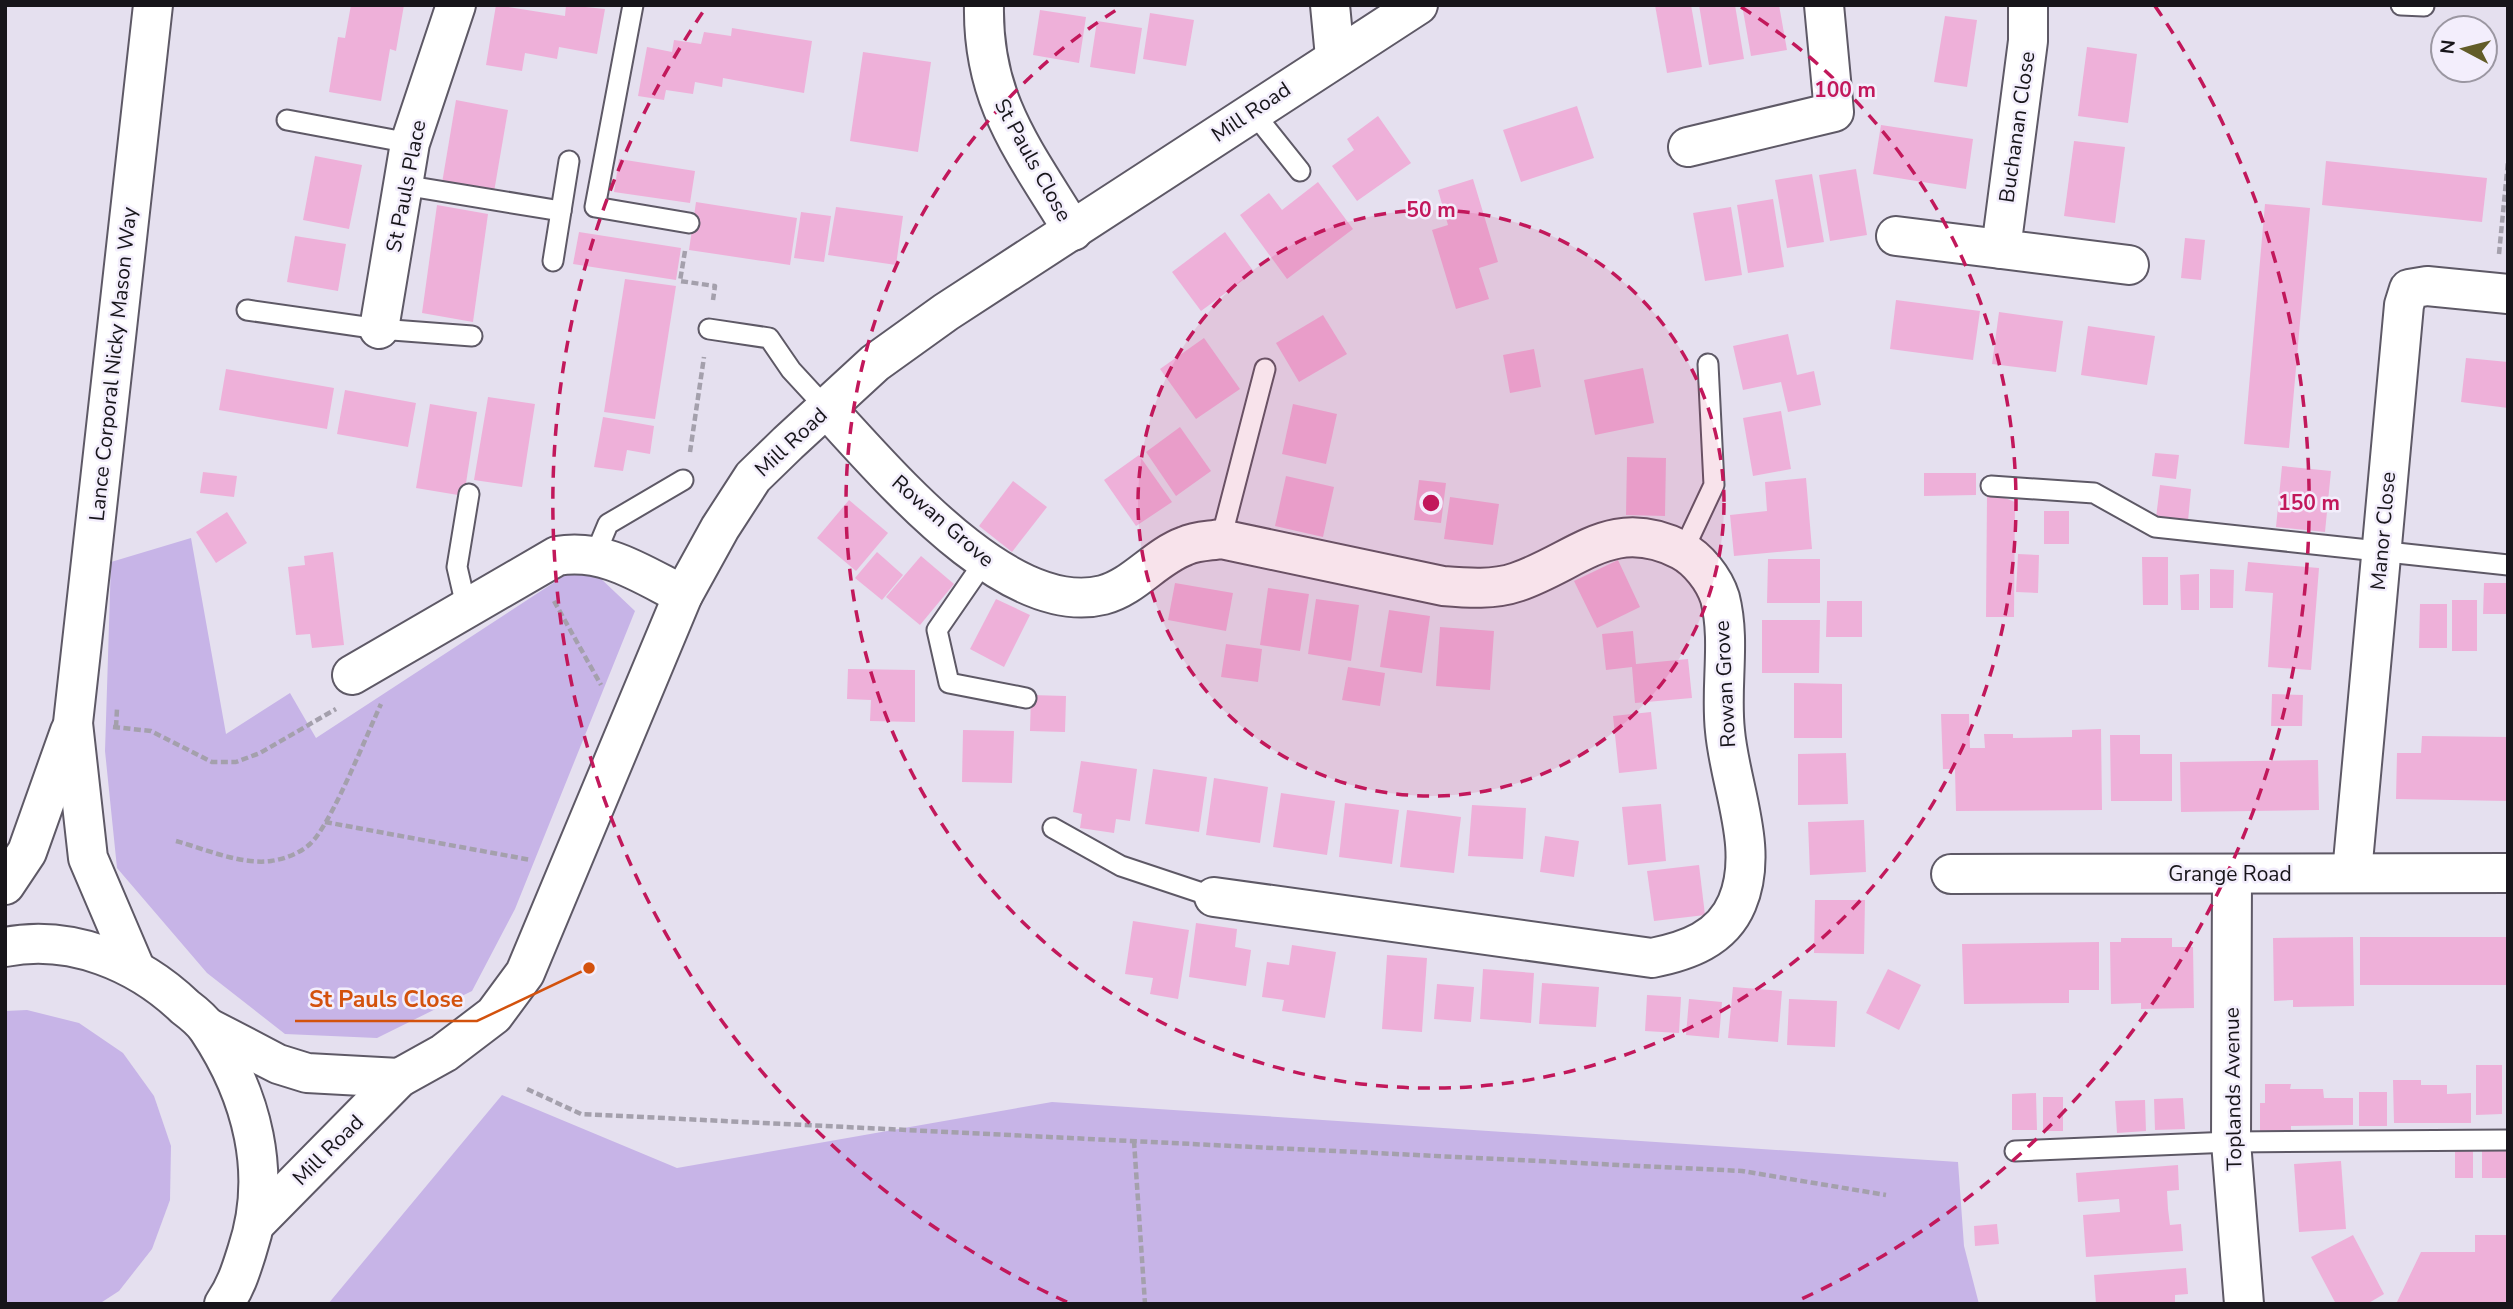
<svg xmlns="http://www.w3.org/2000/svg" width="2513" height="1309" font-family="'Nunito Sans',sans-serif">
<style>
.green{fill:#c7b4e7}
.building{fill:#eeb0d9}
.lines{fill:none;stroke-linecap:round;stroke-linejoin:round}
.lane-casing{stroke:#5e5966;stroke-width:23}
.street-casing{stroke:#5e5966;stroke-width:42}
.secondary-casing{stroke:#5e5966;stroke-width:42}
.path{stroke:#a4a0ac;stroke-width:4.5;stroke-dasharray:7 3.5;stroke-linecap:butt}
.lane{stroke:#fff;stroke-width:19}
.street{stroke:#fff;stroke-width:38}
.secondary{stroke:#fff;stroke-width:38}
.ring{fill:none;stroke:#c2185b;stroke-width:3.5;stroke-dasharray:12 9}
.labels{text-anchor:middle;stroke-width:5;stroke-linejoin:round;paint-order:stroke}
.street-label{font-size:21px;fill:#17151a;stroke:#f3eefc}
.centre{fill:#c2185b;stroke:#f3eefc;stroke-width:3.5}
.ring-label{font-size:21px;text-anchor:middle;font-weight:bold;fill:#c2185b;stroke:#f3eefc;stroke-width:5;stroke-linejoin:round;paint-order:stroke}
.leader{fill:none;stroke:#d3520d;stroke-width:2.5}
.callout-dot{fill:#d3520d;stroke:#f3eefc;stroke-width:2.5}
.callout-label{font-size:23px;text-anchor:middle;font-weight:bold;fill:#d3520d;stroke:#f3eefc;stroke-width:5;stroke-linejoin:round;paint-order:stroke}
</style>
<rect width="100%" height="100%" fill="#e5e0ef"/>
<g class="green">
<polygon points="191,538 226,734 290,693 316,738 567,574 597,575 635,611 515,909 472,991 377,1038 285,1034 207,973 117,868 105,751 111,562"/>
<polygon points="27,1010 79,1023 123,1053 154,1096 171,1146 170,1200 152,1249 119,1291 99,1304 5,1304 5,1011"/>
<polygon points="502,1095 677,1168 1052,1102 1958,1162 1964,1246 1979,1304 328,1304"/>
</g>
<g class="building">
<polygon points="351,5 404,5 396,51 390,49 381,101 329,92 338,37 345,38"/>
<polygon points="496,5 565,16 566,5 605,9 597,54 559,47 557,59 525,53 522,71 486,65"/>
<polygon points="1655,5 1691,5 1702,67 1667,73"/>
<polygon points="1699,5 1735,5 1744,59 1709,65"/>
<polygon points="1742,5 1779,5 1787,50 1751,56"/>
<polygon points="1040,10 1086,17 1079,63 1033,55"/>
<polygon points="1150,13 1194,20 1186,66 1143,59"/>
<polygon points="1945,16 1977,20 1967,87 1934,82"/>
<polygon points="1097,21 1142,28 1135,74 1090,67"/>
<polygon points="732,28 812,41 804,93 723,78 722,87 695,82 693,94 666,90 664,100 638,96 647,47 672,52 674,40 701,44 704,32 731,36"/>
<polygon points="2087,47 2137,54 2128,123 2078,116"/>
<polygon points="863,52 931,62 918,152 850,141"/>
<polygon points="456,100 508,110 494,192 442,183"/>
<polygon points="1577,106 1594,158 1521,182 1503,130"/>
<polygon points="1378,116 1411,163 1357,201 1332,166 1354,150 1347,139"/>
<polygon points="1881,125 1973,139 1966,189 1873,174"/>
<polygon points="2074,141 2125,147 2115,223 2064,216"/>
<polygon points="315,156 362,165 349,229 303,220"/>
<polygon points="619,159 695,171 690,203 614,192"/>
<polygon points="2326,161 2487,178 2482,222 2322,205"/>
<polygon points="1856,169 1867,235 1830,241 1819,175"/>
<polygon points="1812,174 1824,242 1787,248 1775,180"/>
<polygon points="1473,179 1498,262 1479,268 1489,299 1456,309 1432,230 1448,225 1438,190"/>
<polygon points="1318,182 1353,229 1287,279 1240,215 1269,193 1282,210"/>
<polygon points="1773,199 1784,267 1748,273 1737,205"/>
<polygon points="696,202 797,218 790,265 689,250"/>
<polygon points="2265,204 2310,208 2289,448 2244,444"/>
<polygon points="437,205 488,214 473,322 422,313"/>
<polygon points="836,207 903,216 896,265 828,255"/>
<polygon points="1731,207 1742,275 1705,281 1693,213"/>
<polygon points="801,212 831,216 824,262 794,258"/>
<polygon points="579,232 681,248 676,280 573,264"/>
<polygon points="1225,232 1254,272 1201,311 1172,272"/>
<polygon points="295,236 346,244 338,291 287,282"/>
<polygon points="2185,238 2205,240 2201,280 2181,278"/>
<polygon points="625,279 676,286 655,419 604,412"/>
<polygon points="1896,300 1980,311 1973,360 1890,349"/>
<polygon points="1999,312 2063,321 2056,372 1992,364"/>
<polygon points="1323,315 1347,354 1299,382 1276,343"/>
<polygon points="2088,326 2155,336 2147,385 2081,375"/>
<polygon points="1788,334 1797,375 1814,371 1821,405 1788,412 1781,382 1743,390 1733,346"/>
<polygon points="1204,338 1240,389 1196,419 1160,369"/>
<polygon points="1534,349 1541,387 1510,393 1503,355"/>
<polygon points="2466,358 2508,362 2508,408 2461,402"/>
<polygon points="1643,368 1654,423 1595,435 1584,380"/>
<polygon points="226,369 334,388 327,429 219,410"/>
<polygon points="345,390 416,403 408,447 337,434"/>
<polygon points="488,397 535,404 522,487 474,480"/>
<polygon points="430,404 477,412 464,496 416,488"/>
<polygon points="1293,404 1337,414 1326,464 1282,454"/>
<polygon points="1781,411 1791,469 1753,476 1743,418"/>
<polygon points="603,417 654,426 650,454 627,450 623,471 594,467"/>
<polygon points="1180,427 1211,471 1176,496 1146,452"/>
<polygon points="2155,453 2179,455 2176,479 2152,476"/>
<polygon points="1139,455 1172,502 1136,526 1104,480"/>
<polygon points="1627,457 1666,458 1665,516 1626,515"/>
<polygon points="2282,466 2331,471 2325,532 2276,527"/>
<polygon points="203,472 237,476 234,497 200,493"/>
<polygon points="1924,473 1976,473 1976,495 1924,496"/>
<polygon points="1286,476 1334,487 1323,537 1275,526"/>
<polygon points="1806,478 1812,549 1734,556 1730,515 1767,511 1765,482"/>
<polygon points="1419,480 1446,483 1441,523 1414,520"/>
<polygon points="1013,481 1047,507 1012,552 979,526"/>
<polygon points="2160,485 2191,489 2188,521 2156,518"/>
<polygon points="1987,496 2000,496 2015,502 2014,617 1986,617"/>
<polygon points="1450,497 1499,504 1493,545 1444,539"/>
<polygon points="849,500 888,533 856,571 817,538"/>
<rect x="2044" y="511" width="25" height="33"/>
<polygon points="227,512 247,543 216,563 196,532"/>
<polygon points="333,552 344,645 312,648 310,634 296,635 288,567 305,565 304,556"/>
<polygon points="877,552 903,575 882,600 855,578"/>
<polygon points="2018,554 2039,555 2038,593 2016,592"/>
<polygon points="921,556 954,584 920,625 886,597"/>
<polygon points="2142,557 2168,557 2168,605 2143,605"/>
<polygon points="1768,559 1820,559 1820,603 1767,603"/>
<polygon points="1618,560 1640,607 1597,628 1574,581"/>
<polygon points="2248,562 2319,568 2311,670 2268,667 2273,593 2245,591"/>
<polygon points="2210,569 2234,570 2233,608 2210,608"/>
<polygon points="2199,574 2199,610 2181,610 2180,575"/>
<polygon points="1175,583 1233,593 1226,631 1168,620"/>
<polygon points="2484,583 2508,583 2508,614 2483,614"/>
<polygon points="1268,588 1309,594 1300,651 1260,645"/>
<polygon points="996,599 1030,615 1004,667 970,649"/>
<polygon points="1316,599 1359,605 1351,661 1308,654"/>
<rect x="2452" y="600" width="25" height="51"/>
<polygon points="1827,601 1862,601 1862,637 1826,637"/>
<polygon points="2420,604 2447,604 2447,648 2419,648"/>
<polygon points="1389,610 1430,616 1422,673 1380,667"/>
<polygon points="1762,620 1820,620 1819,673 1762,673"/>
<polygon points="1440,627 1494,631 1490,690 1436,686"/>
<polygon points="1633,631 1636,664 1688,659 1692,698 1635,703 1632,667 1606,670 1602,634"/>
<polygon points="1226,644 1262,649 1258,682 1221,677"/>
<polygon points="1348,667 1385,673 1380,706 1342,700"/>
<polygon points="848,669 915,670 915,722 870,721 871,700 847,699"/>
<polygon points="1794,683 1842,684 1842,738 1794,738"/>
<polygon points="2272,694 2303,695 2302,726 2271,726"/>
<polygon points="1031,695 1066,696 1065,732 1030,731"/>
<polygon points="1651,712 1657,769 1619,773 1613,716"/>
<polygon points="1941,714 1969,714 1970,748 1985,748 1984,734 2013,734 2013,738 2072,737 2072,730 2101,729 2102,810 1956,811 1955,769 1943,769"/>
<polygon points="963,730 1014,731 1012,783 962,782"/>
<polygon points="2110,735 2140,735 2140,754 2172,754 2172,801 2111,801"/>
<polygon points="2422,736 2508,737 2508,801 2396,799 2397,753 2421,753"/>
<polygon points="1846,753 1848,804 1798,805 1798,754"/>
<polygon points="2318,760 2319,810 2181,812 2180,762"/>
<polygon points="1081,761 1137,769 1130,821 1116,819 1114,833 1080,828 1082,814 1073,812"/>
<polygon points="1153,769 1207,777 1199,832 1145,824"/>
<polygon points="1214,778 1268,787 1260,843 1206,835"/>
<polygon points="1281,793 1335,801 1327,855 1273,847"/>
<polygon points="1345,803 1399,810 1392,864 1339,857"/>
<polygon points="1661,804 1666,861 1628,865 1622,807"/>
<polygon points="1472,805 1526,808 1523,859 1468,856"/>
<polygon points="1407,810 1461,817 1454,873 1400,867"/>
<polygon points="1864,820 1866,872 1810,875 1808,822"/>
<polygon points="1545,836 1579,841 1574,877 1540,872"/>
<polygon points="1699,865 1705,915 1654,921 1647,871"/>
<polygon points="1815,900 1865,900 1864,954 1814,953"/>
<polygon points="1133,921 1189,930 1178,999 1150,994 1153,978 1125,974"/>
<polygon points="1196,923 1237,929 1235,947 1251,950 1246,986 1189,977"/>
<polygon points="2353,937 2354,1006 2293,1007 2293,1000 2274,1001 2273,938"/>
<rect x="2360" y="937" width="148" height="48"/>
<polygon points="2121,938 2172,938 2172,947 2193,947 2194,1008 2141,1009 2141,1003 2111,1004 2110,942 2121,942"/>
<polygon points="2099,942 2099,990 2069,990 2069,1003 1964,1004 1962,944"/>
<polygon points="1292,945 1336,952 1325,1018 1282,1011 1284,1000 1262,997 1267,962 1289,965"/>
<polygon points="1387,955 1427,958 1422,1032 1382,1029"/>
<polygon points="1483,969 1534,973 1531,1023 1480,1019"/>
<polygon points="1888,969 1921,985 1899,1030 1866,1013"/>
<polygon points="1542,983 1599,987 1596,1027 1539,1024"/>
<polygon points="1437,984 1474,987 1471,1022 1434,1019"/>
<polygon points="1733,987 1782,991 1778,1042 1728,1038"/>
<polygon points="1647,995 1681,997 1679,1033 1645,1031"/>
<polygon points="1689,999 1722,1002 1719,1038 1686,1035"/>
<polygon points="1789,999 1837,1001 1835,1047 1787,1045"/>
<polygon points="2476,1065 2502,1065 2502,1114 2476,1115"/>
<polygon points="2393,1080 2421,1080 2421,1085 2447,1085 2447,1094 2471,1093 2471,1123 2394,1123"/>
<polygon points="2265,1084 2291,1084 2290,1089 2323,1089 2324,1098 2353,1098 2353,1125 2291,1126 2291,1132 2260,1132 2260,1103 2265,1103"/>
<rect x="2359" y="1092" width="28" height="34"/>
<polygon points="2036,1093 2037,1130 2012,1130 2012,1094"/>
<rect x="2043" y="1097" width="20" height="34"/>
<polygon points="2183,1098 2185,1129 2155,1130 2154,1099"/>
<polygon points="2145,1100 2146,1131 2117,1133 2115,1101"/>
<rect x="2482" y="1150" width="26" height="28"/>
<rect x="2455" y="1151" width="18" height="27"/>
<polygon points="2341,1161 2346,1229 2299,1232 2294,1164"/>
<polygon points="2178,1165 2179,1190 2167,1191 2168,1209 2170,1225 2181,1224 2183,1251 2086,1257 2083,1215 2120,1212 2119,1199 2078,1202 2076,1173"/>
<polygon points="1997,1224 1999,1244 1975,1246 1974,1226"/>
<polygon points="2353,1235 2384,1294 2367,1304 2336,1304 2311,1257"/>
<polygon points="2475,1235 2508,1235 2508,1304 2396,1304 2421,1252 2475,1252"/>
<polygon points="2186,1268 2188,1294 2175,1295 2175,1304 2096,1304 2094,1275"/>
</g>
<g class="lines">
<g class="lane-casing">
<g id="lane">
<polyline points="633,5 595,207 689,223"/>
<polyline points="2401,5 2424,6"/>
<polyline points="1252,111 1300,171"/>
<polyline points="287,120 410,143"/>
<polyline points="403,185 561,211"/>
<polyline points="553,261 569,161"/>
<polyline points="247,310 379,329 472,336"/>
<polyline points="709,329 769,338 791,370 827,409"/>
<polyline points="1991,486 2094,493 2155,527 2508,565"/>
<polyline points="1221,539 1265,369"/>
<polyline points="1683,551 1714,485 1708,364"/>
<polyline points="595,555 608,524 683,480"/>
<polyline points="984,562 937,630 949,683 1026,698"/>
<polyline points="466,606 457,567 469,494"/>
<polyline points="1053,828 1121,866 1214,897"/>
<polyline points="2015,1151 2231,1142 2508,1140"/>
</g>
</g>
<g class="street-casing">
<g id="street">
<path d="M984,5C982,102 1026,153 1073,231"/>
<polyline points="1330,5 1335,57"/>
<polyline points="2028,5 2028,41 2001,249 2129,265"/>
<polyline points="1688,147 1834,112 1824,5"/>
<polyline points="1896,236 2001,249"/>
<polyline points="379,329 410,143 456,5"/>
<path d="M827,409C886,472 1007,619 1103,595C1134,587 1155,557 1185,546C1196,541 1210,541 1221,539L1443,586C1468,588 1494,590 1517,582C1578,561 1612,515 1681,550C1698,559 1714,579 1720,598C1731,641 1720,687 1725,731C1730,787 1760,849 1737,903C1722,939 1687,951 1652,958L1214,897"/>
<path d="M352,675L557,556C605,548 641,574 683,595"/>
<polyline points="2352,873 2404,305 2409,289 2427,286 2508,294"/>
<polyline points="1951,874 2508,873"/>
<polyline points="2232,875 2231,1142 2244,1304"/>
</g>
</g>
<g class="secondary-casing">
<g id="secondary">
<polyline points="5,885 27,852 70,731"/>
<path d="M5,947C71,934 138,962 185,1007C193,1013 202,1020 208,1029C252,1095 273,1174 247,1251C241,1270 236,1287 224,1304"/>
<polyline points="135,968 88,858 73,723 153,5"/>
<polyline points="207,1027 278,1064 307,1073 399,1078"/>
<polyline points="257,1222 399,1078 444,1053 494,1015 525,973 683,595 720,528 753,477 788,443 875,363 946,312 1418,5"/>
</g>
</g>
<g class="path">
<polyline points="685,251 680,281 715,286 713,300"/>
<polyline points="2499,254 2508,161"/>
<polyline points="690,452 704,357"/>
<polyline points="554,601 601,685"/>
<polyline points="113,727 151,731 212,762 236,762 260,753 336,709"/>
<polyline points="116,727 117,709"/>
<polyline points="325,822 531,860"/>
<path d="M176,841C205,849 241,865 271,861C285,859 300,853 310,844C331,825 367,734 381,704"/>
<polyline points="527,1089 581,1114 1742,1171 1886,1195"/>
<polyline points="1134,1141 1145,1304"/>
</g>
<use href="#lane" class="lane"/>
<use href="#street" class="street"/>
<use href="#secondary" class="secondary"/>
</g>
<circle cx="1431" cy="503" r="293" fill="#c2185b" fill-opacity=".12"/>
<g class="ring">
<circle cx="1431" cy="503" r="293"/>
<path d="M1741 7A585 585 0 1 1 1121 7"/>
<path d="M1067 1302A878 878 0 0 1 707 6M2155 6A878 878 0 0 1 1795 1302"/>
</g>
<g class="labels">
<g class="street-label">
<text transform="translate(1251 112) rotate(-34)" y="7">Mill Road</text>
<text transform="translate(2017 127) rotate(-82)" y="7">Buchanan Close</text>
<text transform="translate(1033 160) rotate(61)" y="7">St Pauls Close</text>
<text transform="translate(406 186) rotate(-79)" y="7">St Pauls Place</text>
<text transform="translate(113 364) rotate(-84)" y="7">Lance Corporal Nicky Mason Way</text>
<text transform="translate(791 442) rotate(-43)" y="7">Mill Road</text>
<text transform="translate(943 521) rotate(41)" y="7">Rowan Grove</text>
<text transform="translate(2383 531) rotate(-85)" y="7">Manor Close</text>
<text transform="translate(1725 684) rotate(-93)" y="7">Rowan Grove</text>
<text x="2230" y="881">Grange Road</text>
<text transform="translate(2233 1089) rotate(-91)" y="7">Toplands Avenue</text>
<text transform="translate(328 1150) rotate(-45)" y="7">Mill Road</text>
</g>
</g>
<circle cx="1431" cy="503" r="10" class="centre"/>
<g class="ring-label">
<text x="1845" y="97">100 m</text>
<text x="1431" y="217">50 m</text>
<text x="2309" y="510">150 m</text>
</g>
<path class="leader" d="M589 968L477 1021H295"/>
<circle class="callout-dot" cx="589" cy="968" r="7"/>
<g class="callout-label">
<text x="386" y="1007">St Pauls Close</text>
</g>
<rect width="2513" height="1309" fill="none" stroke="#17151a" stroke-width="14"/>
<g transform="translate(2464 49) rotate(277)"><circle r="33" fill="#f3eefc" stroke="#9b97a2" stroke-width="2"/>
<path d="M0-5L12 26L0 18L-12 26Z" fill="#625c28"/>
<text y="-10" font-size="19" font-weight="bold" text-anchor="middle" fill="#17151a">N</text>
</g>
</svg>
